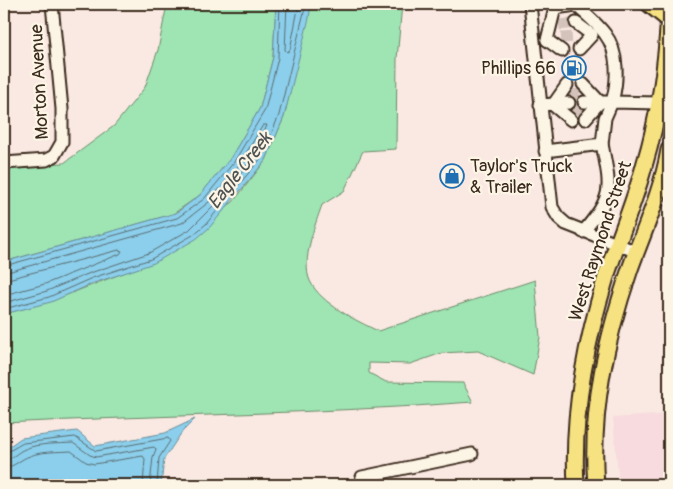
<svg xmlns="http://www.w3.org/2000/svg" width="673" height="489" font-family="Pangolin,sans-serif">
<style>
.built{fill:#f7dbde}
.green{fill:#9ee5b3;stroke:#6c8868}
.water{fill:#8bcfec;stroke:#6b8d9a}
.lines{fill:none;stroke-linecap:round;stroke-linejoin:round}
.shore{stroke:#5b6c70;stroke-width:1}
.minor-tunnel{stroke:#d4c3bb;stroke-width:11;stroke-dasharray:11 5.5;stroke-linecap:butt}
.minor-casing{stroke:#3b2a1e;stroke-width:15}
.major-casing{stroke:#3b2a1e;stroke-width:19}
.minor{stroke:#fcf5e5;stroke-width:11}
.major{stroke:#f7e281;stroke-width:15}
.labels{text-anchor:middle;stroke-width:4.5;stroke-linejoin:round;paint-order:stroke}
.poi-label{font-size:18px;fill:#3b2a1e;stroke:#fcf5e5;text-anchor:end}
.street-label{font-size:18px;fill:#3b2a1e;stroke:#fcf5e5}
.water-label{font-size:19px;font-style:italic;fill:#4f5352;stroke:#fcf5e5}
</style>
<rect width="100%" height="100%" fill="#fae9e2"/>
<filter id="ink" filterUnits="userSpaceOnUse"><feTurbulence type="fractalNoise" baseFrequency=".02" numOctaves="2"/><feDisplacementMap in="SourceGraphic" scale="10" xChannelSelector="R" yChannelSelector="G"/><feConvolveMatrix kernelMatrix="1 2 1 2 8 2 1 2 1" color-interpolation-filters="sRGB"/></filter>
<g filter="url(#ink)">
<polygon class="built" points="669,414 669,485 619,485 613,418"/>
<g class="green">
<polygon points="167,4 276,4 273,57 260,108 230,159 200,195 173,214 4,262 4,166 64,163 114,126 145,87 158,50"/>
<path d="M311,4H402L397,59L396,149L363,151L344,191L322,205C315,225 301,261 310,281C321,304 357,321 378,331L535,280L540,337L533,375L478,351L442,353L410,364L369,363V373L386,382L463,383L473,402C317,414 160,415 4,423V314L51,301L128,271L233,202L266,160L284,117Z"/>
</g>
<g class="water">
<polygon points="276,4 311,4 309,18 284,117 266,160 209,228 196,239 154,263 94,283 51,302 4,314 4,262 176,213 200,195 230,159 260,108 273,57"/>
<polygon points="195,419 182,432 164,459 161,485 4,485 4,450 21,438 77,431 95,446 165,433"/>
</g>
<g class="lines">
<g class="shore">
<polyline points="287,4 285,50 287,52 290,50 299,4"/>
<polyline points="4,266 177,218 204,199 234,162 265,110 278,58 280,4"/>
<polyline points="4,273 182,223 209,202 239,165 263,125 267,125 256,154 224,195 189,230 149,253 90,273 47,291 4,303"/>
<polyline points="4,280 119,250 122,251 120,254 45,284 4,295"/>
<polyline points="4,309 49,297 92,278 151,259 193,235 206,224 262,157 279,115 306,4"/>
<polyline points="4,454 23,443 75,437 96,451 168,438 170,441 159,458 157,485"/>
<path d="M4,460C13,459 17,452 25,449C38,443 59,444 73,443L90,455L96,457L154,447L156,449L153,457L150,485"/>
<path d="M4,468C15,467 20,459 30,456C42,451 58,452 71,451L86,462L94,464L143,456L145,459L143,485"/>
</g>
<g class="minor-tunnel">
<polyline points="559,25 576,23"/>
<polyline points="561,38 577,37"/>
<polyline points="569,95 583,94"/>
<polyline points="570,110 584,109"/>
</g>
<g class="minor-casing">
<g id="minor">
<polyline points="530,4 552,207 558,217 566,224 637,252"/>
<path d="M575,4C585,14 597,23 605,34C619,52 618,81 612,102H584"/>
<polyline points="576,23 592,35 579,49"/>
<polyline points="547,40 555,8 576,5"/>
<polyline points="547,40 562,51"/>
<polyline points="583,84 600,102"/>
<polyline points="540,105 569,103"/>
<polyline points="553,105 567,85"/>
<polyline points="553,105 571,120"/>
<polyline points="585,119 600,102"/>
<polyline points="545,151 602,144 605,118 612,102 659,103"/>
<polyline points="4,163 46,160 54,156 62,142 62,109 52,4"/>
<path d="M583,232C614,195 611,190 602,144"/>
<polyline points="360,485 362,477 472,454"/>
</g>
</g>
<g class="major-casing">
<g id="major">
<polyline points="649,4 669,20"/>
<path d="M576,485C572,414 585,345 606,277C618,240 634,204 644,166C659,116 667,62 669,10"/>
<path d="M596,485C590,411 606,339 630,269C644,230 662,191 669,150"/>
</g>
</g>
<use href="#minor" class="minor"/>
<use href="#major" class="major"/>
</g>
</g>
<defs>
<g id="fuel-ring" transform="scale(1.25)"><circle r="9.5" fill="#fcf5e5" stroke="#1f6fb2" stroke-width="1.5"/><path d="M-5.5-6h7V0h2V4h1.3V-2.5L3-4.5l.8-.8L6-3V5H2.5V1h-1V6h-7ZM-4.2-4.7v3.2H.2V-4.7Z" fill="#1f6fb2"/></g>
<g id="shop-ring" transform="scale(1.25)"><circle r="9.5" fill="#fcf5e5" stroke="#1f6fb2" stroke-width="1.5"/><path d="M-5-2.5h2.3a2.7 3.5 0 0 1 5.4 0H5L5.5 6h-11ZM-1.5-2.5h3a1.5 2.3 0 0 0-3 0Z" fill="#1f6fb2"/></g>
</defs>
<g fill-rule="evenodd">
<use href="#fuel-ring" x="574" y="68"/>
<use href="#shop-ring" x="452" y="176"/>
</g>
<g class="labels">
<g class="poi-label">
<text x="556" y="74">Phillips 66</text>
<text x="470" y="172" text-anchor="start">Taylor's Truck<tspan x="470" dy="21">&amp; Trailer</tspan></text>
</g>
<g class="street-label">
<text transform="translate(39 82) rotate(-93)" y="6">Morton Avenue</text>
<text transform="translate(600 241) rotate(-72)" y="6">West Raymond Street</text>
</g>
<g class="water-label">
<text transform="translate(239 170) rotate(-52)" y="7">Eagle Creek</text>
</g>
</g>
<rect width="673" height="489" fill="none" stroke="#fcf5e5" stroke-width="20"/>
<rect x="10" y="10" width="653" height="469" fill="none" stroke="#3b2a1e" stroke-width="2" filter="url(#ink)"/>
</svg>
